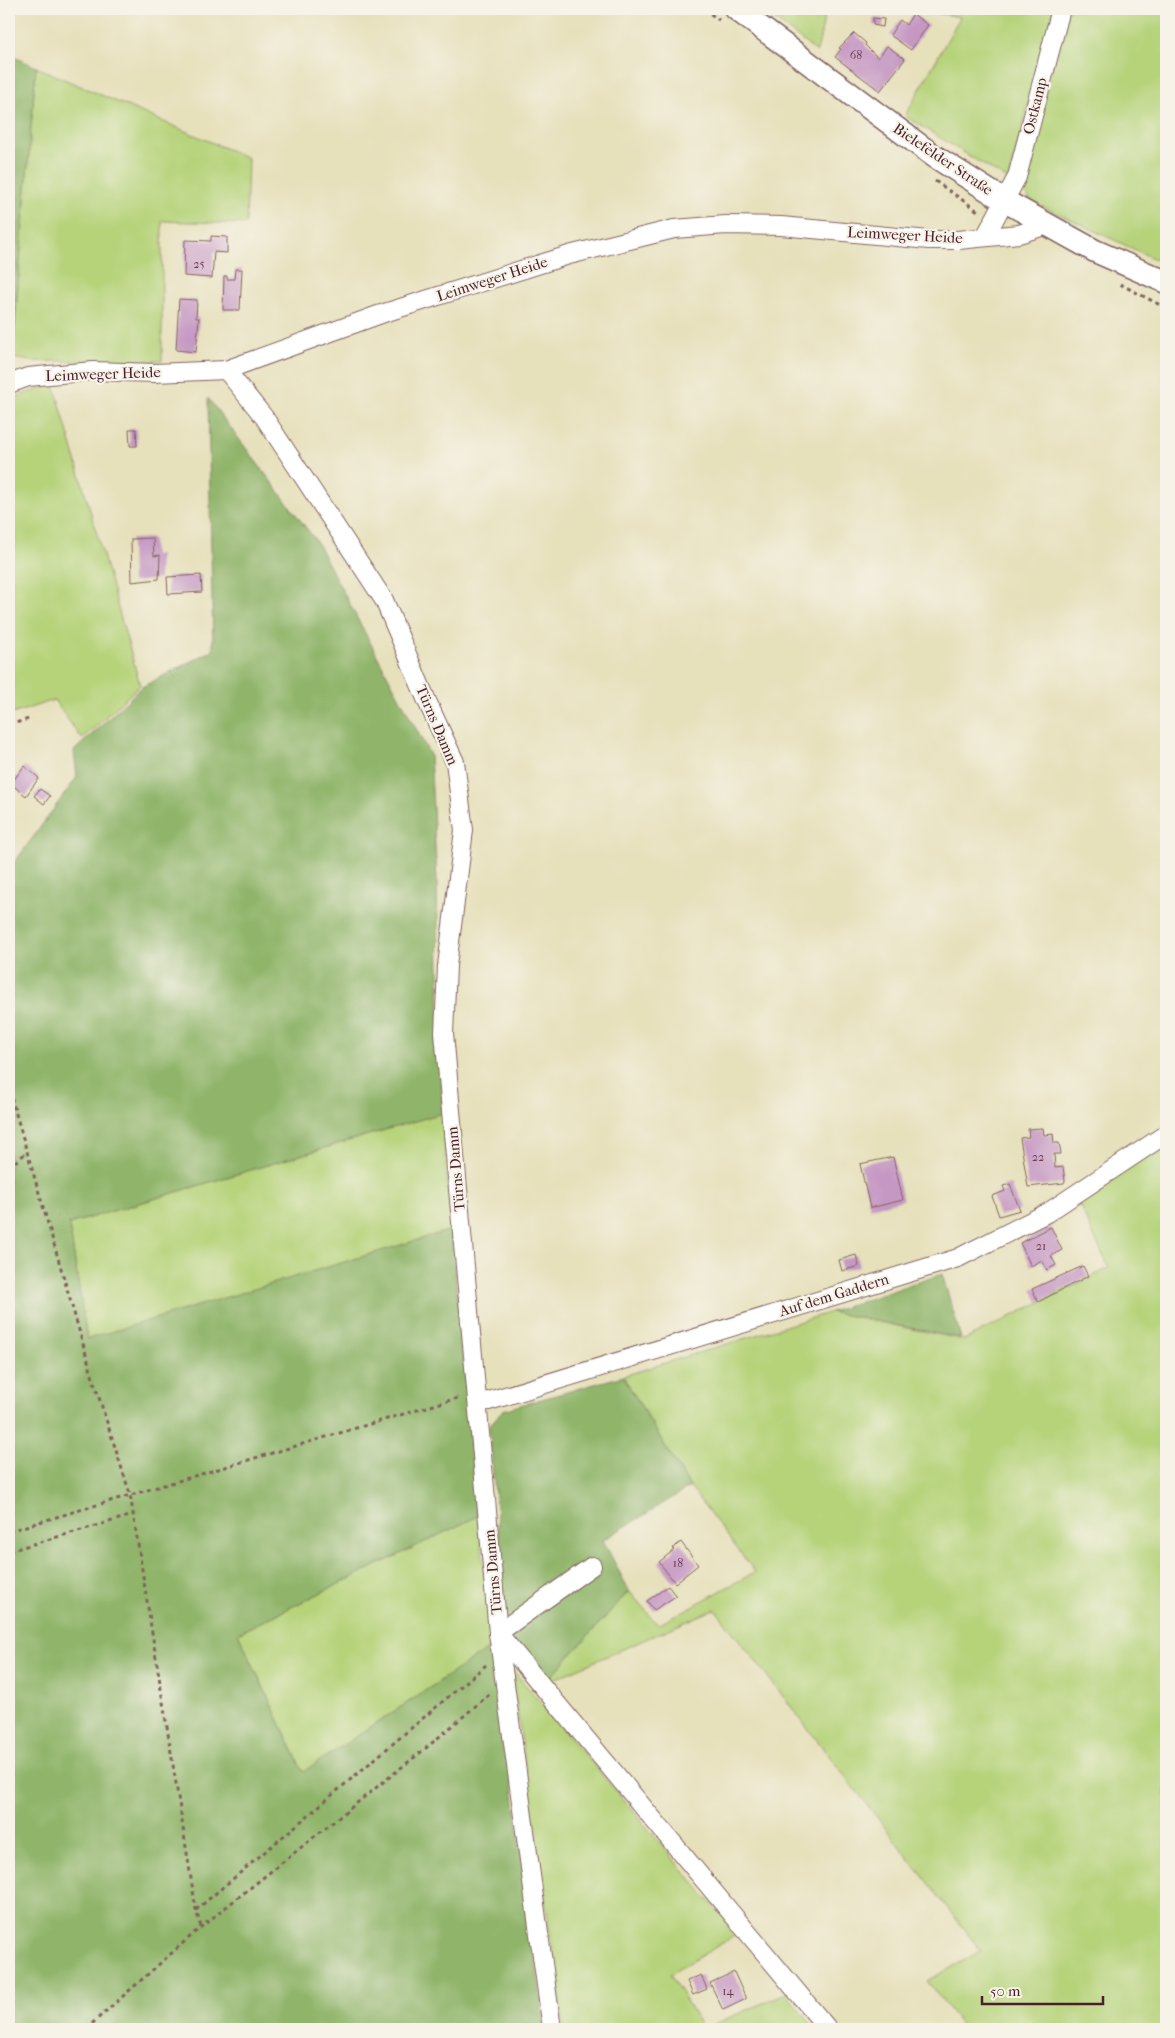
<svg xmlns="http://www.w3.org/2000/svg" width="1175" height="2038" font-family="'IM FELL French Canon',serif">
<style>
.green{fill:#b6d37a;stroke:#807952}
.forest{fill:#90b56a;stroke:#6d6a4a}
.building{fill:#c597c3}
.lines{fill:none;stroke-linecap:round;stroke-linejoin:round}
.minor-casing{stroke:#81635d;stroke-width:20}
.major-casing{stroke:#81635d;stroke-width:25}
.path{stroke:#81635d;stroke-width:3;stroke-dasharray:4 4;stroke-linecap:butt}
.minor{stroke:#fff;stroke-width:18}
.major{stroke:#fff;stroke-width:22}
.labels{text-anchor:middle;stroke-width:4.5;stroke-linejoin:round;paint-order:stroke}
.number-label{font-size:12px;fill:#693d51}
.street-label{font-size:15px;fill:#4a1f2b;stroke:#f7f3e8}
</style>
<rect width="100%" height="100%" fill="#f7f3e8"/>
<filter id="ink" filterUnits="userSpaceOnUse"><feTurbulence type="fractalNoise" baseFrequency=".02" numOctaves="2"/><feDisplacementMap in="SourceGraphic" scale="10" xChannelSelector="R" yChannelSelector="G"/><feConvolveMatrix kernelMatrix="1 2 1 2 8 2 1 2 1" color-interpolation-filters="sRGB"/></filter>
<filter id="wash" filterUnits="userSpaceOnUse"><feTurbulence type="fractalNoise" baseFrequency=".0096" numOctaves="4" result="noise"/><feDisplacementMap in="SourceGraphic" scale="20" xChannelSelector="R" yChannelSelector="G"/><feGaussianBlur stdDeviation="1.12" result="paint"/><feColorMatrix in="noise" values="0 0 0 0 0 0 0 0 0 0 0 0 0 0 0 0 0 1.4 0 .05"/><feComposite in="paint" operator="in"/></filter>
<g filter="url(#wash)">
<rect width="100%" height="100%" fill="#e6e0bb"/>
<g class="green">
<polygon points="761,9 826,9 817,52"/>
<polygon points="912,9 1054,9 1008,180 905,116 960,17"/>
<polygon points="1069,9 1166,9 1166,223 1157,260 1031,201 1021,189 1063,24"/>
<polygon points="36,67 248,158 246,224 162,221 162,361 32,361 12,358"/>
<polygon points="54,384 140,685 82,739 54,700 9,715 9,399"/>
<polygon points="442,1113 451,1230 87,1340 69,1224"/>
<polygon points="1166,1141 1166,2029 964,2029 927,1981 981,1951 715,1609 545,1683 629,1591 658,1625 755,1572 690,1487 623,1376 831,1312 964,1340 1109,1268 1077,1200"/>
<polygon points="478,1516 494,1645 303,1772 238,1633"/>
<polygon points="511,1668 738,1934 670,1974 703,2029 786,1993 815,2029 564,2029"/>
</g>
<g class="forest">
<polygon points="9,54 36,67 12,358 9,357"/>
<polygon points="208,398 316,541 430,755 437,881 442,1113 69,1224 87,1339 451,1230 478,1516 238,1633 303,1772 494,1645 545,2029 9,2029 9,863 12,866 77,777 74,751 142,687 213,650"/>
<polygon points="942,1274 961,1338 831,1312"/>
<polygon points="623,1376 690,1487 603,1540 629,1591 545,1683 508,1639 489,1426 503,1410"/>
</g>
<g id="blocks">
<g class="building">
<polygon points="913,14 928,25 911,50 890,35 900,20 906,25"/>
<polygon points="873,18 884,19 883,27 873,25"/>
<polygon points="854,33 866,43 865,45 878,58 887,46 905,59 880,91 835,57 841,49 839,48"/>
<polygon points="211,236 227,237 227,253 214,252 212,278 184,276 185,240 211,241"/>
<polygon points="235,269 242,269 240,310 223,310 224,276 227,276 227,279 234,279"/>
<polygon points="179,299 197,300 196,318 199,318 196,352 176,350"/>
<polygon points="129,429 136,429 137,446 130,446"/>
<polygon points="153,538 154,556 160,555 159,579 132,582 131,539"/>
<polygon points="201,575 202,592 168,594 167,577"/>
<polygon points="24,766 39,778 26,796 11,784"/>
<polygon points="40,789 50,796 44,804 34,796"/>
<polygon points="1043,1128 1044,1135 1053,1134 1054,1143 1059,1143 1061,1154 1054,1154 1055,1168 1063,1167 1065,1181 1064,1183 1028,1187 1020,1138 1029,1137 1028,1129"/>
<polygon points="893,1157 903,1200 870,1208 860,1164"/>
<polygon points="1010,1184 1020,1210 999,1216 992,1196 1005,1191 1003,1186"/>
<polygon points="1051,1227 1062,1250 1051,1256 1056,1265 1047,1270 1042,1260 1031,1266 1020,1243"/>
<polygon points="856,1255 859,1266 842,1271 839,1260"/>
<polygon points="1083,1266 1088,1276 1038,1302 1032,1289"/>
<polygon points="681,1542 698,1565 675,1583 659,1562 674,1550 672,1549"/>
<polygon points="668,1586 676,1596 654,1610 647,1601"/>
<polygon points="734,1972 746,1999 723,2010 710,1983"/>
<polygon points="701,1975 707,1989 693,1995 687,1981"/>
</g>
</g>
</g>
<g filter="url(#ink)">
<use href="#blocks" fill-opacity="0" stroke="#81635d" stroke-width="1"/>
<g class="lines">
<g class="minor-casing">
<g id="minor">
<polyline points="985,237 1017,177 1061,9"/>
<polyline points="226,370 264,417 384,600 427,701 455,762 464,830 447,966 444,1033 498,1633 552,2029"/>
<polyline points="9,384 28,377 93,371 155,373 226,370 381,314 569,255 674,229 726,225 781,226 929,240 958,240 1019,234 1048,225"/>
<polyline points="478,1402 489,1401 958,1258 1047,1213 1166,1134"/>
<polyline points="592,1566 498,1633 828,2029"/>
</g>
</g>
<g class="major-casing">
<polyline id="major" points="736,9 934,156 1005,201 1095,251 1166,282"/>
</g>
<g class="path">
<polyline points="704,9 719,20"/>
<polyline points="935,181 981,213"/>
<polyline points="1120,284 1166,308"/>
<polyline points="9,725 32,718"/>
<polyline points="9,1090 95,1385 130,1494 196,1910 201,1927"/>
<polyline points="9,1167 27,1152"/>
<polyline points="9,1531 461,1397"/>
<polyline points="9,1551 133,1515"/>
<polyline points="196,1910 486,1665"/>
<polyline points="86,2029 201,1927 426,1748 491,1693"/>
</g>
<use href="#minor" class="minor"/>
<use href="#major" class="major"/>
</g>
</g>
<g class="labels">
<g class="number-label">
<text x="856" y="59">68</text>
<text x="199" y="268">25</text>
<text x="1038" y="1161">22</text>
<text x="1041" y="1250">21</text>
<text x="678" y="1567">18</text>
<text x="728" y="1995">14</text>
</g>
<g class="street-label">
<text transform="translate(1035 106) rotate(-76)" y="5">Ostkamp</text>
<text transform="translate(943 159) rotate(34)" y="5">Bielefelder Straße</text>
<text transform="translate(905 235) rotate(3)" y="5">Leimweger Heide</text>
<text transform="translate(492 279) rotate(-18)" y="5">Leimweger Heide</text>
<text transform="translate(103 374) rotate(-2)" y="5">Leimweger Heide</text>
<text transform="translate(437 725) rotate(67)" y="5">Türns Damm</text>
<text transform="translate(456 1169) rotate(-95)" y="5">Türns Damm</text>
<text transform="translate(834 1295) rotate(-17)" y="5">Auf dem Gaddern</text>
<text transform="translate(493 1572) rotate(-95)" y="5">Türns Damm</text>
</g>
</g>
<rect width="1175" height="2038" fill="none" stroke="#f7f3e8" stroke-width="30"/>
<path d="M982 1996v8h121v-8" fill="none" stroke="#4a1f2b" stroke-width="2.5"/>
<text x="990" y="1996" font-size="15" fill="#4a1f2b" stroke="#f7f3e8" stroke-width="4" paint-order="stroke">50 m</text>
</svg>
